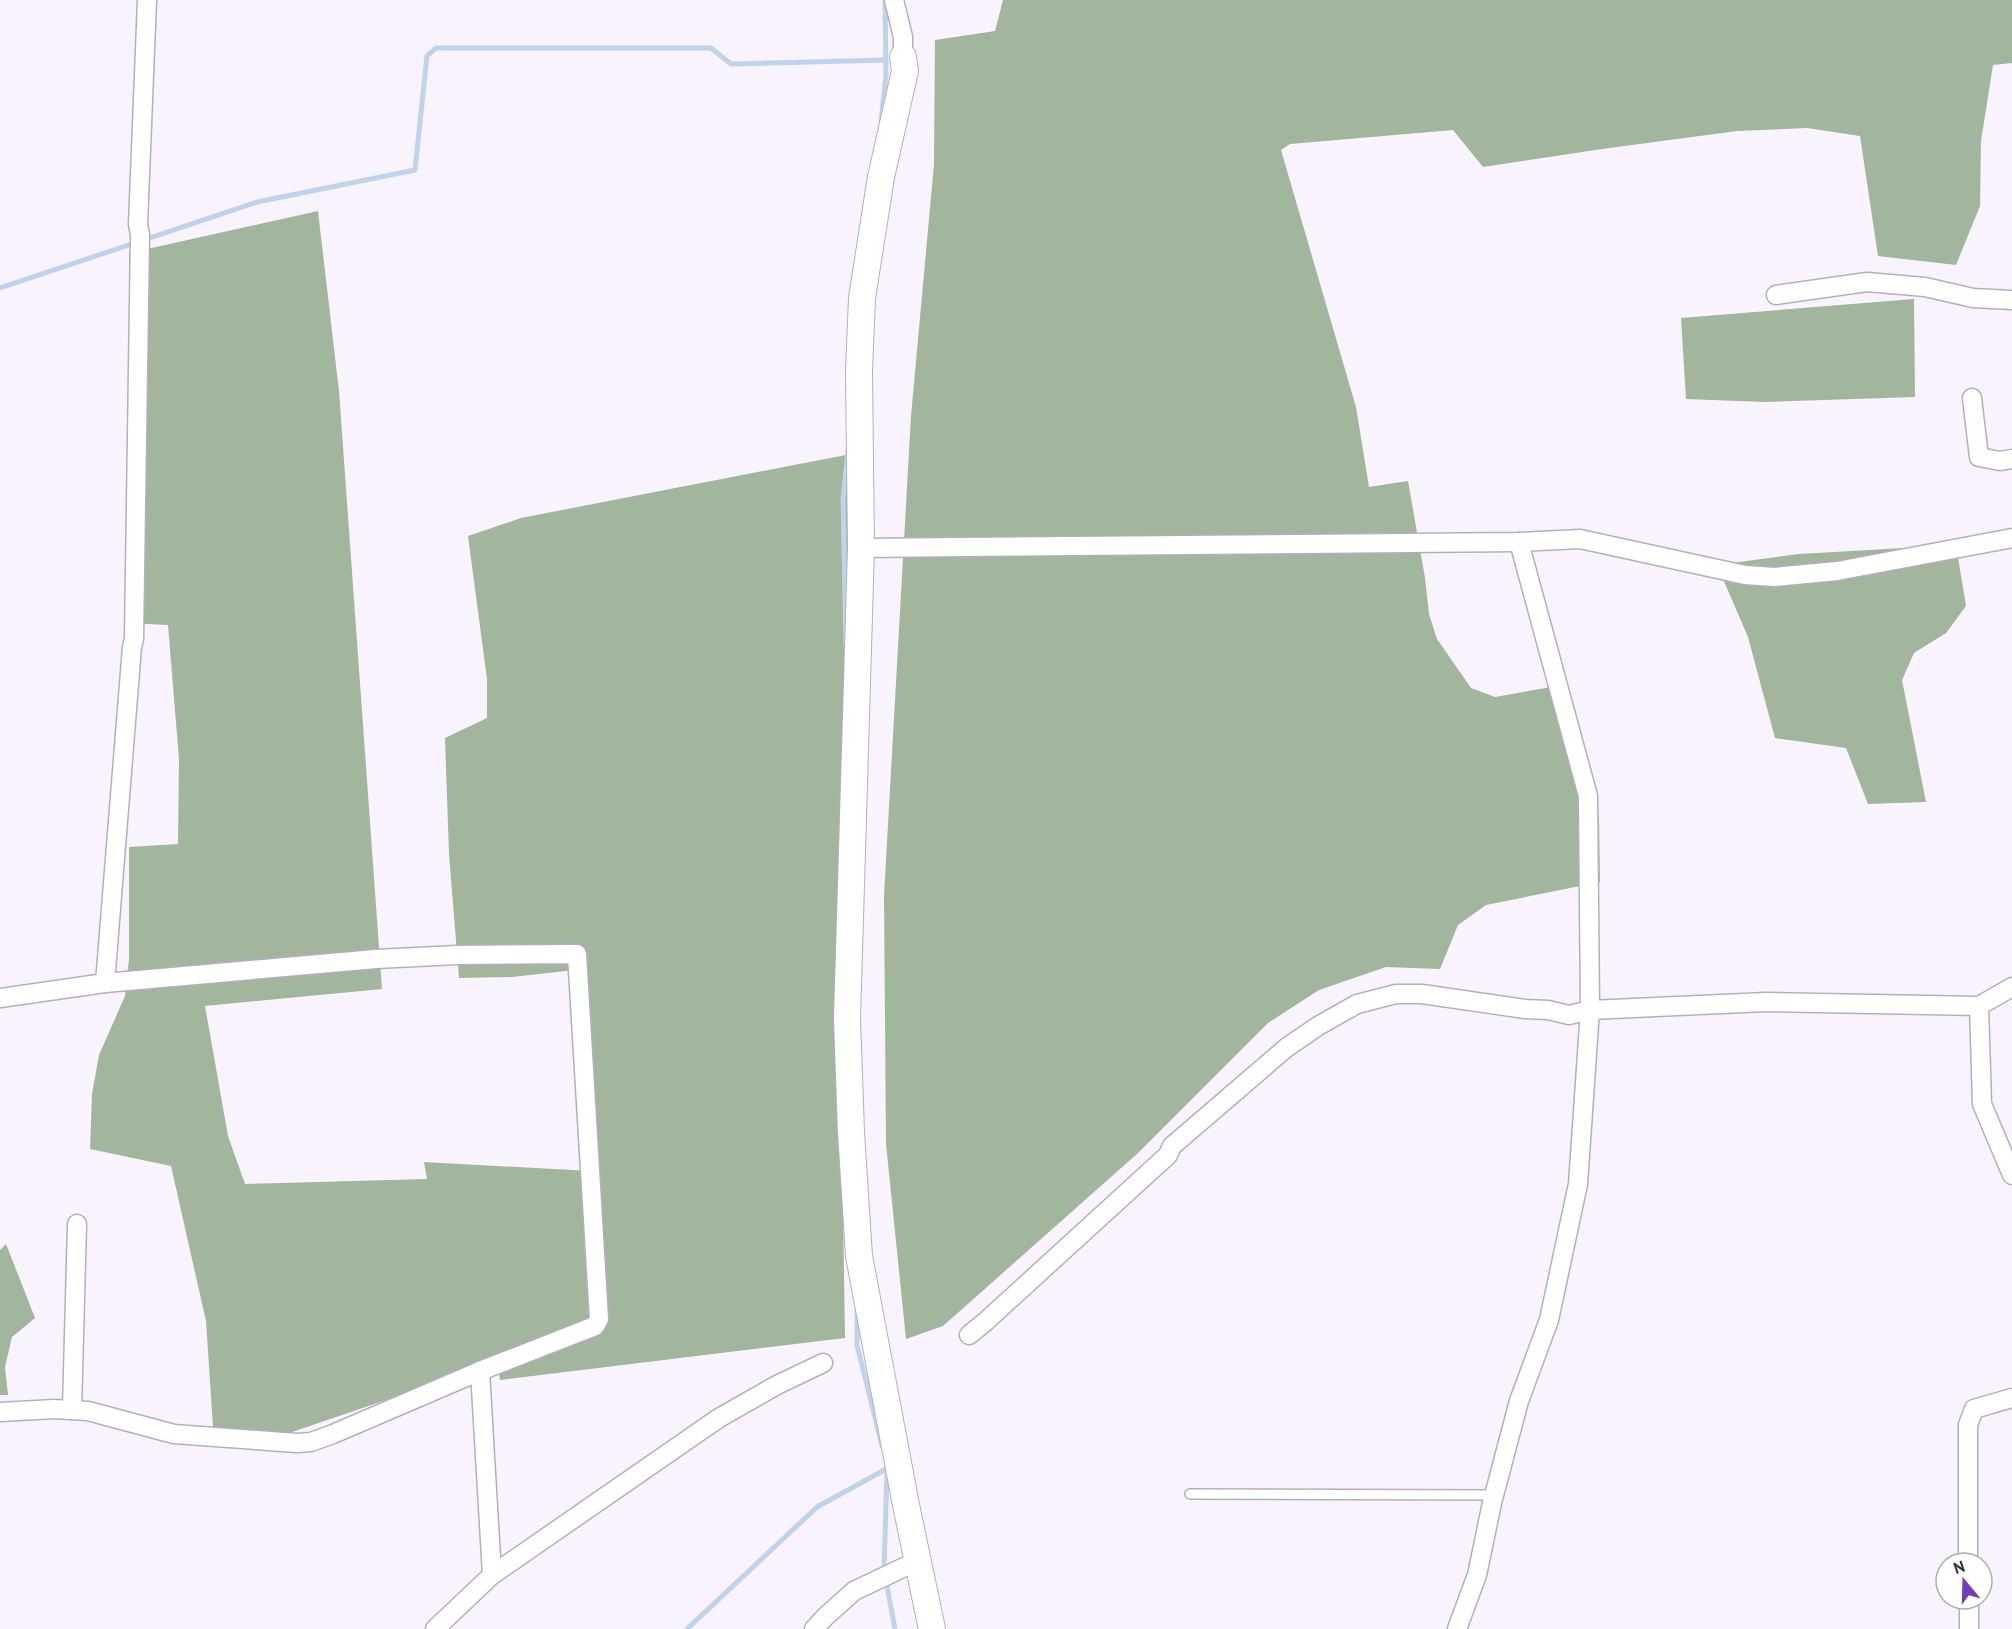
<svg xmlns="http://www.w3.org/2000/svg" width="2012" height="1629" font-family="'PT Sans',sans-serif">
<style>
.forest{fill:#a2b69d}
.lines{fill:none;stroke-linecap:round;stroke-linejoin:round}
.stream{stroke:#bfd3ed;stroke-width:5}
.lane-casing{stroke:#b6aebe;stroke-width:12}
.street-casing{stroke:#b6aebe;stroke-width:21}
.secondary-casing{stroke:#b6aebe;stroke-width:28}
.lane{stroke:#fff;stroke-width:9}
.street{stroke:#fff;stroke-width:18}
.secondary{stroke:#fff;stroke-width:26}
</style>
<rect width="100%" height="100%" fill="#f8f3fd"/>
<g class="forest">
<polygon points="1003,0 2012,0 2012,63 1993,65 1981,141 1980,206 1956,265 1878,256 1860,136 1807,128 1737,131 1602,149 1483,167 1453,130 1290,144 1281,150 1356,407 1369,487 1408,481 1425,578 1429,614 1437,639 1471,688 1495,697 1551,687 1568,693 1599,817 1600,882 1486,905 1458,925 1440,969 1386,967 1319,990 1268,1023 1138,1153 943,1326 906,1339 886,1144 884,896 911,416 934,164 935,40 995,31"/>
<polygon points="318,211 339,391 382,989 205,1006 228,1136 245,1184 427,1179 424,1162 591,1171 592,1046 584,969 512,977 459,978 449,854 445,738 487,718 487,679 468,536 521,518 851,454 851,648 843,1210 845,1338 500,1380 496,1354 430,1385 257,1444 213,1427 206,1321 171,1166 90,1149 92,1094 99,1055 125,996 129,959 129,847 178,844 179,759 168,625 127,623 132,434 129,253"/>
<polygon points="1914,299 1915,397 1764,402 1686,399 1681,318"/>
<polygon points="1956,545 1966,606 1946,633 1914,653 1902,680 1926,802 1868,804 1846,748 1775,738 1748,637 1717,565 1799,554"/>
<polygon points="6,1244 35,1318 12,1337 5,1367 8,1395 0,1395 0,1250"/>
</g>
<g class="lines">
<g class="stream">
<polyline points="881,122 886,75 885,0"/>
<polyline points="0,288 257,202 415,170 427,56 436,48 711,48 731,64 886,60"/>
<polyline points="846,645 843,499 848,451"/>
<polyline points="857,1309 857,1345 882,1446"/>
<polyline points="884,1571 887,1470"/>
<polyline points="886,1581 895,1629"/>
<polyline points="687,1629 817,1507 888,1468"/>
</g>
<g class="lane-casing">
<polyline id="lane" points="1190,1494 1494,1495"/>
</g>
<g class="street-casing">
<g id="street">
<polyline points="894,0 903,37 903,57"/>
<polyline points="1776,295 1867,282 1925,287 1973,298 2012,300"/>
<polyline points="1972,398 1979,457 2000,461 2012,459"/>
<polyline points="861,548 1519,542 1580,539 1745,575 1774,577 1837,571 2012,538"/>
<polyline points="105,983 132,647 134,639 140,235 138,224 147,0"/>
<polyline points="0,998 105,983 376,959 457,955 577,954 599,1319 595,1326 480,1371 333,1434 311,1442 297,1443 174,1434 88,1411 54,1409 0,1412"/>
<polyline points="1979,1006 1982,1104 2012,1175"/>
<polyline points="969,1335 985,1322 1168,1155 1172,1146 1286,1048 1318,1026 1357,1004 1396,994 1422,994 1525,1009 1548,1010 1569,1015 1590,1010 1766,1002 1979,1006 2012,987"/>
<polyline points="480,1371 492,1575"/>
<polyline points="72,1410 77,1224"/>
<polyline points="1968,1563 1968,1425 1974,1409 2012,1398"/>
<polyline points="1969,1599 1969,1629"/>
<polyline points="435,1629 492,1575 719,1418 777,1385 823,1363"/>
<polyline points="814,1629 825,1617 854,1591 917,1561"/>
<polyline points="1457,1629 1477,1575 1492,1503 1519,1401 1549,1320 1578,1184 1590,1010 1588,796 1519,542"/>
</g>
</g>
<g class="secondary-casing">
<polyline id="secondary" points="903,57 905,71 881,177 862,298 859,371 861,548 847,1019 851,1132 859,1256 906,1505 932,1629"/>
</g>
<use href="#lane" class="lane"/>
<use href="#street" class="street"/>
<use href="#secondary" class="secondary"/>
</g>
<g transform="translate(1964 1581) rotate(341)"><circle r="28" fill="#ffffff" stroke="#aeadaf" stroke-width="1.5"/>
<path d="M0-4.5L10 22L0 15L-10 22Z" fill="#713db4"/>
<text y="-9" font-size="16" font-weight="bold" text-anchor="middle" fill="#343137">N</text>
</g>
</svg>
